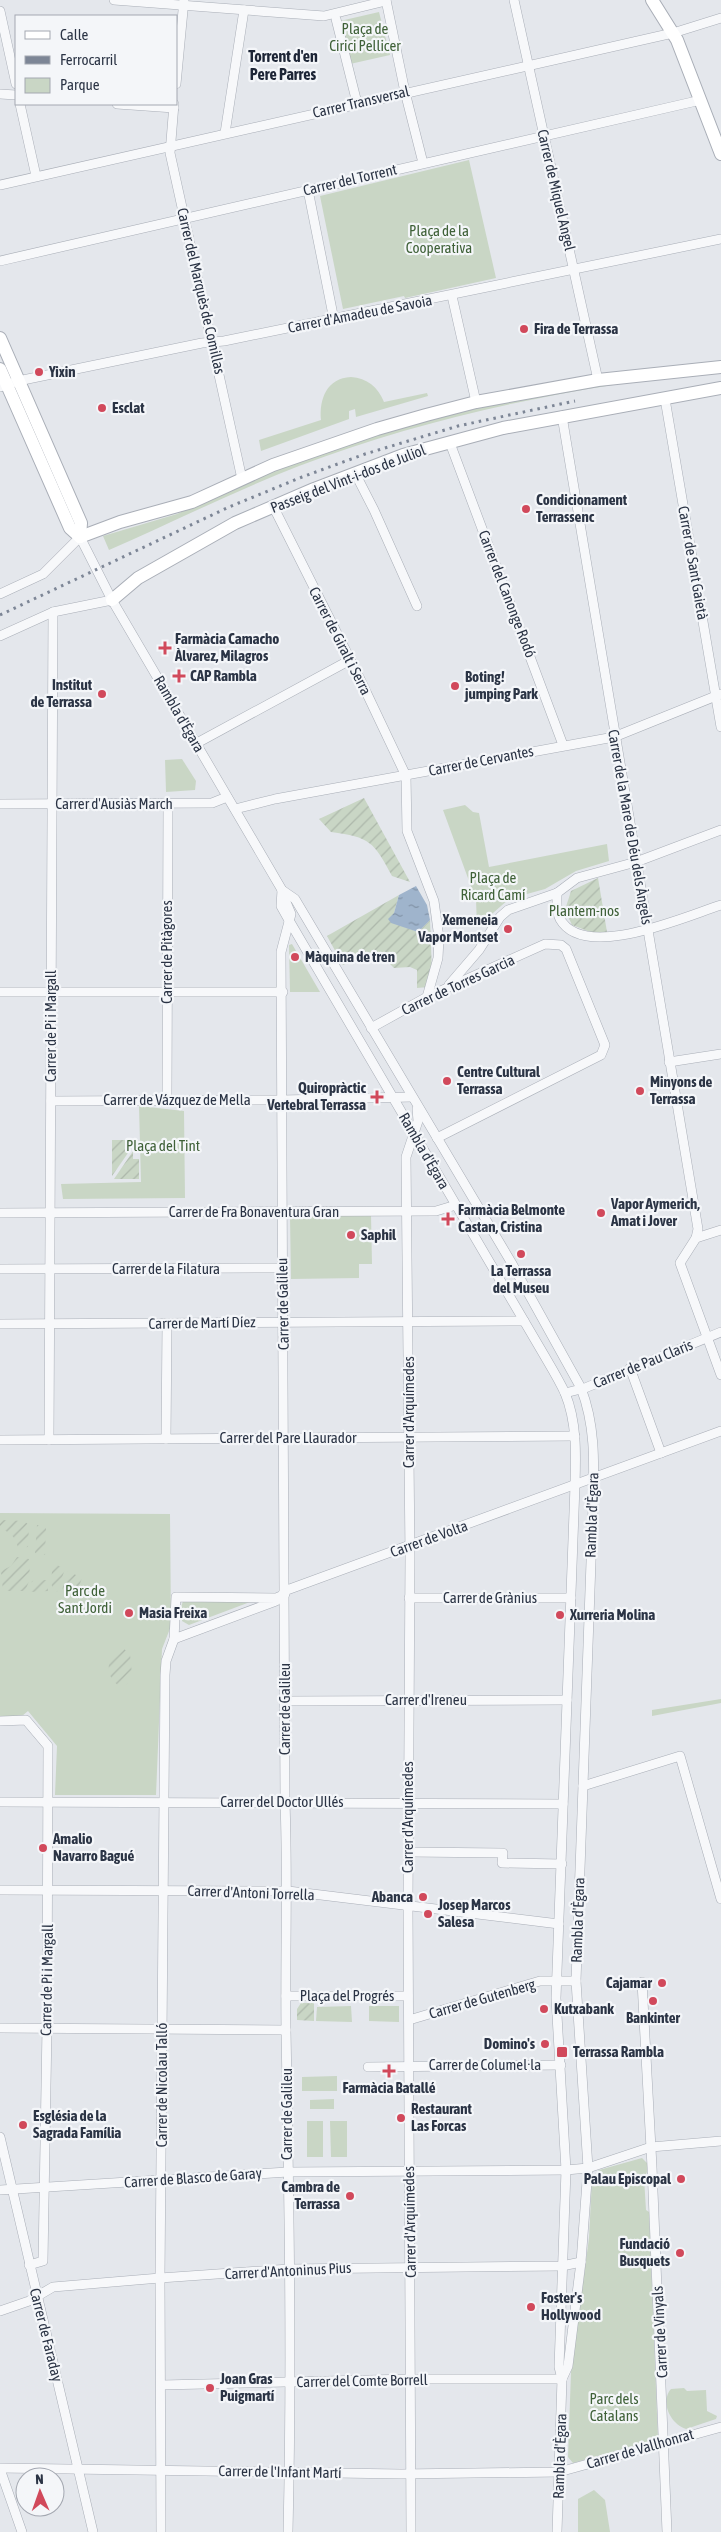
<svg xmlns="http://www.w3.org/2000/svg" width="721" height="2532" font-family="'Asap Condensed',sans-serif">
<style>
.green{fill:#c9d6c5}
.garden{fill:url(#garden-furrows)}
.water{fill:url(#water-ripples)}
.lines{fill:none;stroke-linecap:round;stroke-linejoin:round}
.street-casing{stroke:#a9aeb7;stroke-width:10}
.secondary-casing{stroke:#a9aeb7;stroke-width:14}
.street{stroke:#f7f8fa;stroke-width:9}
.secondary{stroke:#fff;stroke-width:12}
.rail{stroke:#7d8696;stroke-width:3;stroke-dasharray:2.5 5;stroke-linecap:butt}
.poi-dot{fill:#d1495b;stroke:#f4f6f9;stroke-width:2}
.labels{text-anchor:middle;stroke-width:4.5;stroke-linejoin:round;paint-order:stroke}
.park-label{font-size:15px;fill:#3f6138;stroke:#f4f6f9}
.street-label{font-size:15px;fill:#2b3445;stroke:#f4f6f9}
.poi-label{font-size:15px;font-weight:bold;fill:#2b3445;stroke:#f4f6f9;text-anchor:start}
.neighbourhood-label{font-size:16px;font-weight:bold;fill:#1d2536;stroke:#f4f6f9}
</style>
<defs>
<pattern id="garden-furrows" width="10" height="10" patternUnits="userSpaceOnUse" patternTransform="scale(1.25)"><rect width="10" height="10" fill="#c9d6c5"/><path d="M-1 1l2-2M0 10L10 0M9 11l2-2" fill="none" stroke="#adb8ab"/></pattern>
<pattern id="water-ripples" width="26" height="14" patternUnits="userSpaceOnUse" patternTransform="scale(1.25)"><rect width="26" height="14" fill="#9fb4cc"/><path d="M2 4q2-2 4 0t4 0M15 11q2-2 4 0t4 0" fill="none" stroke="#8293a7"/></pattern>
</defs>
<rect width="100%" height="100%" fill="#e4e7ec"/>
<g class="green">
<polygon points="379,12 390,55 350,64 340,21"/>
<polygon points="469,160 496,278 405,298 404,296 343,309 320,196"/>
<path d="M351,377C367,378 378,387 384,402L427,393L428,396L356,417L355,409L349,411V419L261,451L259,440L321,420C319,399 327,378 351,377Z"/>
<path d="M613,383V385C506,402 401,427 299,466C235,491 173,522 109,550L103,536L177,514L287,465L346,444L453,412Z"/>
<polygon points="182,759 196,781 195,790 166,792 165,760"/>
<polygon points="465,805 473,812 479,813 489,867 607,844 609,861 576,871 545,889 509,899 493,913 484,926 477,927 476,900 443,810"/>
<polygon points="292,944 320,992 290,992 289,945"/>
<polygon points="139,1106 184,1111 185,1198 63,1199 61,1184 141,1182"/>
<polygon points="371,1215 372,1264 359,1264 359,1278 291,1279 290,1216"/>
<polygon points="0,1513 170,1514 171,1626 162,1649 156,1795 55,1795 57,1746 28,1711 22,1716 0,1716"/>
<path d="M184,1600L250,1602L189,1625L182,1621C181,1614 180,1605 184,1600Z"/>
<polygon points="721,1699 721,1703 652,1716 652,1710"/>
<polygon points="351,2006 352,2022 316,2021 317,2007"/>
<polygon points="369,2006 399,2006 399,2022 369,2021"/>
<polygon points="337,2076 337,2091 302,2091 302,2077"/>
<polygon points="334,2099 334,2109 310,2109 310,2100"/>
<rect x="307" y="2121" width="16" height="36"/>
<polygon points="330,2121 347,2121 347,2157 331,2157"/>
<polygon points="642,2158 647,2163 647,2172 644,2178 646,2210 649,2212 658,2439 573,2463 568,2457 571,2372 589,2238 592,2178 599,2170"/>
<path d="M684,2388L687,2391L706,2390L707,2411L717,2416L716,2419L686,2429C670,2424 660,2401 671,2389Z"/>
<polygon points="594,2490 605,2500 610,2532 578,2532 578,2499"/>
</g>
<g class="garden">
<path d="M364,798L410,882L392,876C374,842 370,837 331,832L319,819Z"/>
<polygon points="598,878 607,932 593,933 572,925 565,910 571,891"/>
<polygon points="399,895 394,913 405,927 418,932 430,920 432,973 428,987 417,988 417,970 410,967 394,968 378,952 343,965 327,936"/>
<polygon points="112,1140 137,1140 112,1176"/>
<polygon points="140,1141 139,1151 133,1152 133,1159 139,1159 139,1179 114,1179"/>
<path d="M0,1520L24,1521L29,1525L28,1547L18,1548C16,1538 10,1531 0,1529Z"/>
<polygon points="37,1525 42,1525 46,1528 45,1555 35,1553"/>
<polygon points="17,1557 29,1559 30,1579 25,1591 3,1591 1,1571 11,1566"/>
<polygon points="53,1563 65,1569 57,1592 53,1592 51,1581"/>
<polygon points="68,1571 82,1578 77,1592 62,1590"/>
<polygon points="47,1580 48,1591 30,1592 32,1581"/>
<path d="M123,1648L130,1654L132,1674L127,1684L120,1686C104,1679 105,1653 123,1648Z"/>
<polygon points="301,2003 314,2003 314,2021 297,2020 297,2009"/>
</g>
<polygon class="water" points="416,886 427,905 430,920 418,932 391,923 388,919 394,913 399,895"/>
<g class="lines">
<g class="street-casing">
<g id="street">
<polyline points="114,0 324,16 386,1"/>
<polyline points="386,0 405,92 423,163"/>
<polyline points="514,0 598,380"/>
<polyline points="0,11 16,84"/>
<polyline points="336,19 357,103"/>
<polyline points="176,84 184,0"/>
<polyline points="0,94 16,95"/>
<polyline points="20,104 36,176"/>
<polyline points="117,104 174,108"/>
<polyline points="174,104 170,153 242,479"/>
<polyline points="225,133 244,10"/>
<polyline points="0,185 673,33 721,18"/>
<polyline points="308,190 334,320"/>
<polyline points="0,261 701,100"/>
<polyline points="452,296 476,402"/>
<polyline points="0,387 18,381 202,343 224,341 721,239"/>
<polyline points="665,399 721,727"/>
<polyline points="562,416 698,1229 696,1238 680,1263 721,1375"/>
<polyline points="450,443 563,745"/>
<polyline points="355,473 374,510 417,606"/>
<polyline points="273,506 359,677 406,776 407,831 434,901 439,938 438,958 427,997"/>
<path d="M0,594L43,574L80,537L112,600L282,890L295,899L511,1262L581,1388C596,1427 594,1465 593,1506L576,1981L588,2168L581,2262L568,2366L562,2379"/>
<polyline points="0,636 53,612 112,600"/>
<polyline points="197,743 350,660"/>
<polyline points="0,804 212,803 227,797"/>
<polyline points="235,809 275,799 614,737 721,694"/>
<path d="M282,890L281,906L290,922L544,1355C551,1367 559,1380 565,1393C577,1422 576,1454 575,1485L556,1998L566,2170L559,2367L562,2379L557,2532"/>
<path d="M557,893C557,901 556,912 560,919C584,962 686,916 721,905"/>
<path d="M283,895L291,914L281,952L285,1803C288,1879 285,1954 286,2030C289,2197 292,2365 288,2532"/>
<polyline points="449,985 479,950 500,917 508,910 557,893 577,878 636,862 721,830"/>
<polyline points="0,992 283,992"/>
<polyline points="371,1028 427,997 545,944 561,945 566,949 605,1045 601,1055 437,1138"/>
<polyline points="669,1062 721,1054"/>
<polyline points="167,1099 168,805"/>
<polyline points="51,1101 282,1100 412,1097"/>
<polyline points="0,1213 436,1211 456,1205"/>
<polyline points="696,1238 721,1230"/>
<polyline points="0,1269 282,1268"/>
<polyline points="0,1324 524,1321"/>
<polyline points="630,1368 661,1453"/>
<polyline points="565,1393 585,1388 721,1332"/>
<polyline points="166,1439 167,1324"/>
<polyline points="0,1440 575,1436"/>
<polyline points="49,1440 53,612"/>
<polyline points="285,1594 276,1598 176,1597 174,1639 276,1601 287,1590 721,1431"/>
<polyline points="409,1598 571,1598"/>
<polyline points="285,1701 567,1700"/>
<polyline points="0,1721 26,1720 48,1746 47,2027 43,2261 29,2265"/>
<polyline points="583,1786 680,1756 721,1899"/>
<polyline points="0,1802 563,1804"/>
<polyline points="409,1852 503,1853 502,1863 562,1864"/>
<polyline points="0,1890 288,1891 559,1924"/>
<polyline points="642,1982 652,2167 667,2532"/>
<polyline points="286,1996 408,1996"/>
<polyline points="409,2020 540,1981 576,1981"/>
<polyline points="0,2028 286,2030"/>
<polyline points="368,2067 561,2065"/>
<polyline points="0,2137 93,2532"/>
<polyline points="0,2190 288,2172 566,2170 588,2168 651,2147 721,2141"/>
<polyline points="0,2311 29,2301 53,2287 160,2278 289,2269 562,2266 581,2262"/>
<polyline points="162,2385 411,2379 562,2379"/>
<polyline points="0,2468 401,2474 559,2472 721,2427"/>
<polyline points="0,2469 22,2532"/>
<polyline points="161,2532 160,2278 165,1675 166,1661 174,1639"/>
<polyline points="411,2532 408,1905 410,1556 406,1157 418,1121 417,1109"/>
</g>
</g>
<g class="secondary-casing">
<g id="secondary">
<polyline points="652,0 677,40 721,154"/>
<polyline points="0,338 81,523 80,537"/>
<polyline points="0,369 70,528 80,537"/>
<polyline points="80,537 120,522 192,502 273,465 377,429 426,415 476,402 598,380 721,367"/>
<polyline points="112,600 138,578 235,523 314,489 403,455 503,428 721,388"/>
</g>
</g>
<use href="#street" class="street"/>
<use href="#secondary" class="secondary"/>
<polyline class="rail" points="0,615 229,507 302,477 365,454 458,426 575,401"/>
</g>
<g class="poi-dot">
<circle cx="524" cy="329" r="5"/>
<circle cx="39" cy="372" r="5"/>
<circle cx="102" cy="408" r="5"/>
<circle cx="526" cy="509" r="5"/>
<path d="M162.5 640.5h5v5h5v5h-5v5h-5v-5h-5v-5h5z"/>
<path d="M176.5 668.5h5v5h5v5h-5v5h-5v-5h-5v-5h5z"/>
<circle cx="455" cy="686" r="5"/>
<circle cx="102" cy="694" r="5"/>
<circle cx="508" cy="929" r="5"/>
<circle cx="295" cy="957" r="5"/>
<circle cx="447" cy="1081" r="5"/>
<circle cx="640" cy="1091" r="5"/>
<path d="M374.5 1089.5h5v5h5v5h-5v5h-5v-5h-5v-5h5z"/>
<circle cx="601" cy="1213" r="5"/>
<path d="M445.5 1211.5h5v5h5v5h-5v5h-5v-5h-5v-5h5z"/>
<circle cx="351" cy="1235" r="5"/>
<circle cx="521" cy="1254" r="5"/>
<circle cx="129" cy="1613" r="5"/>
<circle cx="560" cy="1615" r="5"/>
<circle cx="43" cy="1848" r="5"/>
<circle cx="423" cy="1897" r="5"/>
<circle cx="428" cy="1914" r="5"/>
<circle cx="662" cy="1983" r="5"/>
<circle cx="653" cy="2001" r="5"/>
<circle cx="544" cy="2009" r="5"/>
<circle cx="545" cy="2044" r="5"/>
<rect x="556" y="2046" width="12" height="12" rx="2.5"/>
<path d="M386.5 2063.5h5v5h5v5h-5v5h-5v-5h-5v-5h5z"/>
<circle cx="401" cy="2118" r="5"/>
<circle cx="23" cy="2125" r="5"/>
<circle cx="681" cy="2179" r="5"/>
<circle cx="350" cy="2196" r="5"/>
<circle cx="680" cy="2253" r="5"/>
<circle cx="531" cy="2307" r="5"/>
<circle cx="210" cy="2388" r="5"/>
</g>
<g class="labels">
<g class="park-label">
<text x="365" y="34">Plaça de<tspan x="365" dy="17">Cirici Pellicer</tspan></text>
<text x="439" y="236">Plaça de la<tspan x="439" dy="17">Cooperativa</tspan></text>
<text x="493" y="883">Plaça de<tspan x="493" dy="17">Ricard Camí</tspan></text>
<text x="584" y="916">Plantem-nos</text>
<text x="163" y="1151">Plaça del Tint</text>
<text x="85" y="1596">Parc de<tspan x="85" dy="17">Sant Jordi</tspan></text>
<text x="614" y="2404">Parc dels<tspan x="614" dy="17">Catalans</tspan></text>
</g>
<g class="street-label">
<text transform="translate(361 102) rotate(-13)" y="5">Carrer Transversal</text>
<text transform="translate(350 180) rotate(-13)" y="5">Carrer del Torrent</text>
<text transform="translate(556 190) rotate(77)" y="5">Carrer de Miquel Angel</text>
<text transform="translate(201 291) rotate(77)" y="5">Carrer del Marquès de Comillas</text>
<text transform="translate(360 314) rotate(-11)" y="5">Carrer d'Amadeu de Savoia</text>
<text transform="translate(348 479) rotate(-21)" y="5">Passeig del Vint-i-dos de Juliol</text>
<text transform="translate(693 563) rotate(80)" y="5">Carrer de Sant Gaietà</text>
<text transform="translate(507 594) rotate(69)" y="5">Carrer del Canonge Rodó</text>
<text transform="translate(340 641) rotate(63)" y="5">Carrer de Giralt i Serra</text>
<text transform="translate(179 714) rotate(60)" y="5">Rambla d'Ègara</text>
<text transform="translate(481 761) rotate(-11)" y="5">Carrer de Cervantes</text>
<text x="114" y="809">Carrer d'Ausiàs March</text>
<text transform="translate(630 827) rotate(80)" y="5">Carrer de la Mare de Déu dels Àngels</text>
<text transform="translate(167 952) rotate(-90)" y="5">Carrer de Pitàgores</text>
<text transform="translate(458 985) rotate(-25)" y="5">Carrer de Torres Garcia</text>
<text transform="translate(51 1026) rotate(-90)" y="5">Carrer de Pi i Margall</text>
<text x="177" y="1105">Carrer de Vázquez de Mella</text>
<text transform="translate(424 1151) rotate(60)" y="5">Rambla d'Ègara</text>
<text x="254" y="1217">Carrer de Fra Bonaventura Gran</text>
<text x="166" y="1274">Carrer de la Filatura</text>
<text transform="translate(283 1304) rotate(-91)" y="5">Carrer de Galileu</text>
<text transform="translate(202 1323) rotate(-1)" y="5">Carrer de Martí Díez</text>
<text transform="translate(643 1364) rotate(-22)" y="5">Carrer de Pau Claris</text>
<text transform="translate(409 1412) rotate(-90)" y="5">Carrer d'Arquímedes</text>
<text x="288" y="1443">Carrer del Pare Llaurador</text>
<text transform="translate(592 1515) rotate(-88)" y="5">Rambla d'Ègara</text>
<text transform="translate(429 1539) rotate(-20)" y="5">Carrer de Volta</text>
<text x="490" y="1603">Carrer de Grànius</text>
<text x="426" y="1705">Carrer d'Ireneu</text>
<text transform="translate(285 1709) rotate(-90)" y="5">Carrer de Galileu</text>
<text x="282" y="1807">Carrer del Doctor Ullés</text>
<text transform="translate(408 1817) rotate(-90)" y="5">Carrer d'Arquímedes</text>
<text transform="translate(251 1893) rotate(2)" y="5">Carrer d'Antoni Torrella</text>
<text transform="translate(578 1920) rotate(-88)" y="5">Rambla d'Ègara</text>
<text transform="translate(47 1980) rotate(-89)" y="5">Carrer de Pi i Margall</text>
<text x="347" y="2001">Plaça del Progrés</text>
<text transform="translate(482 1999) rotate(-16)" y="5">Carrer de Gutenberg</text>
<text x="485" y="2070">Carrer de Columel·la</text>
<text transform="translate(162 2085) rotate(-90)" y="5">Carrer de Nicolau Talló</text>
<text transform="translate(287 2114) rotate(-90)" y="5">Carrer de Galileu</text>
<text transform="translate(193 2178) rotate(-4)" y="5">Carrer de Blasco de Garay</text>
<text transform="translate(410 2222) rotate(-91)" y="5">Carrer d'Arquímedes</text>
<text transform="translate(288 2271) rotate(-3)" y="5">Carrer d'Antoninus Pius</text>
<text transform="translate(660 2332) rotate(-93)" y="5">Carrer de Vinyals</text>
<text transform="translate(46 2335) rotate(76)" y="5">Carrer de Faraday</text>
<text transform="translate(362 2381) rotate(-1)" y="5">Carrer del Comte Borrell</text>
<text transform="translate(640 2449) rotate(-16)" y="5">Carrer de Vallhonrat</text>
<text transform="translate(560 2456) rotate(-88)" y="5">Rambla d'Ègara</text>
<text transform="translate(280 2472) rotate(1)" y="5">Carrer de l'Infant Martí</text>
</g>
<g class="poi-label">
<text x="534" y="334">Fira de Terrassa</text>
<text x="49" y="377">Yixin</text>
<text x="112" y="413">Esclat</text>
<text x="536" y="505">Condicionament<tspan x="536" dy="17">Terrassenc</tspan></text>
<text x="175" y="644">Farmàcia Camacho<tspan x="175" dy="17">Àlvarez, Milagros</tspan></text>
<text x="190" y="681">CAP Rambla</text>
<text x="465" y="682">Boting!<tspan x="465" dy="17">jumping Park</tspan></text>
<text x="92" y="690" text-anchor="end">Institut<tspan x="92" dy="17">de Terrassa</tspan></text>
<text x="498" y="925" text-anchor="end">Xemeneia<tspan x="498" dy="17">Vapor Montset</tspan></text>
<text x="305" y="962">Màquina de tren</text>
<text x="457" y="1077">Centre Cultural<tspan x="457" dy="17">Terrassa</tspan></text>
<text x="650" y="1087">Minyons de<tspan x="650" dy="17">Terrassa</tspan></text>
<text x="366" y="1093" text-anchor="end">Quiropràctic<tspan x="366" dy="17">Vertebral Terrassa</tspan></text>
<text x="611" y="1209">Vapor Aymerich,<tspan x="611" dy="17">Amat i Jover</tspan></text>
<text x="458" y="1215">Farmàcia Belmonte<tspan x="458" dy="17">Castan, Cristina</tspan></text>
<text x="361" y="1240">Saphil</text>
<text x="521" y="1276" text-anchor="middle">La Terrassa<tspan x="521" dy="17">del Museu</tspan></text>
<text x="139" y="1618">Masia Freixa</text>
<text x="570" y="1620">Xurreria Molina</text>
<text x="53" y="1844">Amalio<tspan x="53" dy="17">Navarro Bagué</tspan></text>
<text x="413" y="1902" text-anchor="end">Abanca</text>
<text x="438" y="1910">Josep Marcos<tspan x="438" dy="17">Salesa</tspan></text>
<text x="652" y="1988" text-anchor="end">Cajamar</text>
<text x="554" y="2014">Kutxabank</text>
<text x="653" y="2023" text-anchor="middle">Bankinter</text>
<text x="535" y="2049" text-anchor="end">Domino's</text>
<text x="573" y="2057">Terrassa Rambla</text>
<text x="389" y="2093" text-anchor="middle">Farmàcia Batallé</text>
<text x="411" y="2114">Restaurant<tspan x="411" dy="17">Las Forcas</tspan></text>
<text x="33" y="2121">Església de la<tspan x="33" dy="17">Sagrada Família</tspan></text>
<text x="671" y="2184" text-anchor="end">Palau Episcopal</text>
<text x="340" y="2192" text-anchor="end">Cambra de<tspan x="340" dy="17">Terrassa</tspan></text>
<text x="670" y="2249" text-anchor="end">Fundació<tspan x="670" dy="17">Busquets</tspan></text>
<text x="541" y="2303">Foster's<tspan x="541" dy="17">Hollywood</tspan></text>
<text x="220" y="2384">Joan Gras<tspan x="220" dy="17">Puigmartí</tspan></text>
</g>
<g class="neighbourhood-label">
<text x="283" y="62">Torrent d'en<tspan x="283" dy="18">Pere Parres</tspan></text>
</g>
</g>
<rect x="15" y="15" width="162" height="90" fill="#f4f6f9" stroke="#a4a8b1"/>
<rect x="25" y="31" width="25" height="8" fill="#ffffff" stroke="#a4a8b1"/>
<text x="60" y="40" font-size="15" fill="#2b3445">Calle</text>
<rect x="25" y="56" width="25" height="8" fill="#7d8696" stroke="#a4a8b1"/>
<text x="60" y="65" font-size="15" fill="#2b3445">Ferrocarril</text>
<rect x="25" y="78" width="25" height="15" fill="#c9d6c5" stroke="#a4a8b1"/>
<text x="60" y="90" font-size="15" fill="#2b3445">Parque</text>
<g transform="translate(40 2492) rotate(358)"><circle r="24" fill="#f4f6f9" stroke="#a4a8b1"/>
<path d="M0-4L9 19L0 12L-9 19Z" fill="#d1495b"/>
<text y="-8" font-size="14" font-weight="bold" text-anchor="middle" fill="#2b3445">N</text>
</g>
</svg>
